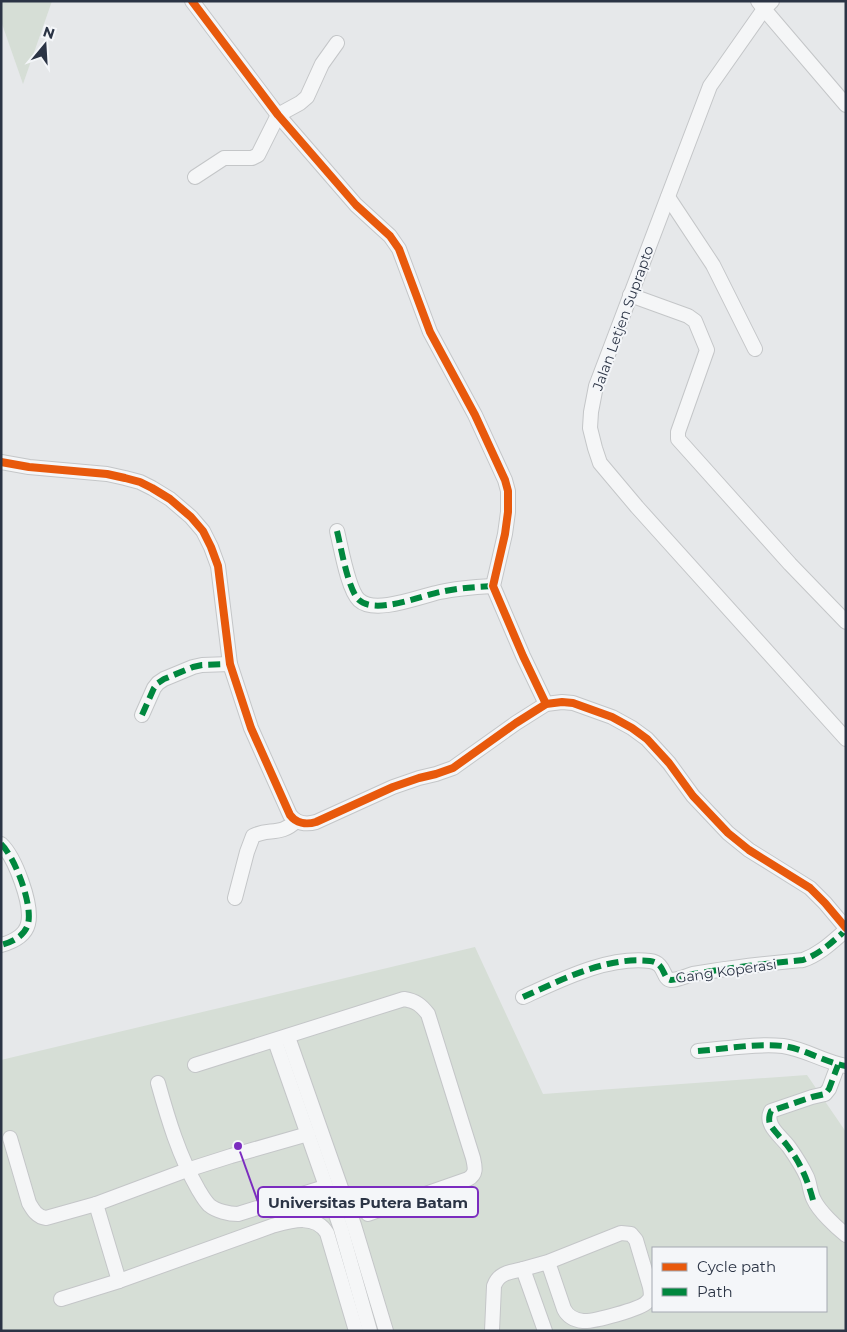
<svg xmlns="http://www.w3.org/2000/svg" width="847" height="1332" font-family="Montserrat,sans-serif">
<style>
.green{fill:#d6ded6;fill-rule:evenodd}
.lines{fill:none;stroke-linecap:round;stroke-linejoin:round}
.minor-casing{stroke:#c4c6c8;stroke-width:16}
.minor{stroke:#f5f6f7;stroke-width:14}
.quiet{stroke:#00873e;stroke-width:6;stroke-dasharray:12 6;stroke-linecap:butt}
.cycleway-casing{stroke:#f4f6f9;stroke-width:11}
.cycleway{stroke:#e8590c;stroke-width:8}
.labels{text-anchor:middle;stroke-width:4;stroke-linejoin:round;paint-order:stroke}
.street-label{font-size:14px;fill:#2b3445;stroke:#f4f6f9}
.leader{fill:none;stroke:#7b2cbf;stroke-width:2}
.callout-dot{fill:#7b2cbf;stroke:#f4f6f9;stroke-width:2}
.callout{fill:#f4f6f9;stroke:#7b2cbf;stroke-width:2}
.callout-label{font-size:15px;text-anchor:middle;font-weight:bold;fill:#2b3445}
</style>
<rect width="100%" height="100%" fill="#e6e8ea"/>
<g class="green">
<polygon points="1,1 52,1 23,84 1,21"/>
<path d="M475,947L543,1094L807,1075L846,1132V1331H1V1060ZM653,1248H826V1311H653Z"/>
</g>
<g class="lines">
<g class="minor-casing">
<g id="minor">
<polyline points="192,1 278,115 356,205 390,236 399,249 430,332 475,415 505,480 508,491 508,512 505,534 493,586 523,656 546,704"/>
<polyline points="758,1 764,9 710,86 596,386 591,412 590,428 595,448 600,463 637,507 846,739"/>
<polyline points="772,1 764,9 846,105"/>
<polyline points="195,177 224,158 252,158 258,155 278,115 300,103 307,97 322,64 337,43"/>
<polyline points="668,197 713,265 755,349"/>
<polyline points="630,295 688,316 695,321 707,350 678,432 678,439 790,564 846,622"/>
<path d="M1,462L29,467L107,474L125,478L140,482L152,488L170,499L191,517L203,531L211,547L218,566L230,664L251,728L290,815C296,823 306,825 316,822L393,787L419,778L436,774L453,768L516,723L546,704L562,702L573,703L612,717L632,728L647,739L669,763L693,796L728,833L749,850L810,888L825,903L846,928"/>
<path d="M337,531C341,547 348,590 359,600C375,615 421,596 440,592C458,588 475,587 493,586"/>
<polyline points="142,715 154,688 158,683 164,679 193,667 202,665 230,664"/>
<path d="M1,844C15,857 33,905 28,924C25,936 12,942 1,945"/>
<path d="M235,898L247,852L253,836C268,828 281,836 296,821"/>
<path d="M523,997C561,980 607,956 650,961C666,963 662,979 671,980C678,980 686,976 693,974C699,973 706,972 712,971C742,966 773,963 803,960C820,954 832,942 846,930"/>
<polyline points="288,1037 354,1225 386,1331"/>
<polyline points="275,1041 341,1229 370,1331"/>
<path d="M698,1051C725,1049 755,1043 783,1046C805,1049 824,1062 846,1066"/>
<path d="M195,1065L404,999C416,1001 421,1005 428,1014L473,1158C475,1167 477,1174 468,1179L368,1214"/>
<path d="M838,1065L829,1089L825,1094L812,1097L771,1111C764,1125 781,1136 789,1147C796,1157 802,1166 807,1177C810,1184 810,1193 814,1200C819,1211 836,1227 846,1235"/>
<path d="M158,1083C168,1119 179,1156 198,1189C201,1194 204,1200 209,1205C216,1211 229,1214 238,1214L325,1187"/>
<path d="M308,1134L231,1156L187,1170L96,1204L119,1281L272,1226C290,1221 315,1213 327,1233L356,1331"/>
<path d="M10,1138L29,1203C33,1210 37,1217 46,1218L96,1204"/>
<polyline points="61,1299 119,1281"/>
<path d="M492,1331L494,1286C499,1272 511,1272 523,1269"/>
<path d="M545,1331L523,1269L548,1262L621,1233L631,1234L636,1240L650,1287C651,1293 652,1298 647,1302C641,1309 593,1322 583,1321C574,1320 568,1317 564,1309L548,1262"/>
</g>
</g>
<use href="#minor" class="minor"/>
<g class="quiet">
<path d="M337,531C341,547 348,590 359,600C375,615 421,596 440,592C458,588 475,587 493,586"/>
<polyline points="142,715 154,688 158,683 164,679 193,667 202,665 230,664"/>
<path d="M1,844C15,857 33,905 28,924C25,936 12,942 1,945"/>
<path d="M523,997C561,980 607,956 650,961C666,963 662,979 671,980C678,980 686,976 693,974C699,973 706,972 712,971C742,966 773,963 803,960C820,954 832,942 846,930"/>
<path d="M698,1051C725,1049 755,1043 783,1046C805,1049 824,1062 846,1066"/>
<path d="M813,1200C807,1178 800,1162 786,1144C781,1138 775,1132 771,1126C768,1121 769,1116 771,1111L812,1097L825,1094L829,1089L838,1065"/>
</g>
<g class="cycleway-casing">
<g id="cycleway">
<polyline points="192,1 278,115 356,205 390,236 399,249 430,332 475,415 505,480 508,491 508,512 505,534 493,586 523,656 546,704"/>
<path d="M1,462L29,467L107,474L125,478L140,482L152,488L170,499L191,517L203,531L211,547L218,566L230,664L251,728L290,815C296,823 306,825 316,822L393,787L419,778L436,774L453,768L516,723L546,704L562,702L573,703L612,717L632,728L647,739L669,763L693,796L728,833L749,850L810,888L825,903L846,928"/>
</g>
</g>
<use href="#cycleway" class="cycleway"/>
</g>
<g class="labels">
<g class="street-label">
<text transform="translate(623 318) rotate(-70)" y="5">Jalan Letjen Suprapto</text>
<text transform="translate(726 971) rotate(-8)" y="5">Gang Koperasi</text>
</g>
</g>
<path class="leader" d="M238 1146L258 1202"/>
<circle class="callout-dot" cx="238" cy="1146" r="5"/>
<rect class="callout" x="258" y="1187" width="220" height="30" rx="5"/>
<g class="callout-label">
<text x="368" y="1208">Universitas Putera Batam</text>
</g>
<rect width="847" height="1332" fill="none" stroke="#2b3445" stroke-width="5"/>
<rect x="652" y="1247" width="175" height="65" fill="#f4f6f9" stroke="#a4a8b1"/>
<rect x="662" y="1263" width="25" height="8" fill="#e8590c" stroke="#a4a8b1"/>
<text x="697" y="1272" font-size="15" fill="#2b3445">Cycle path</text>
<rect x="662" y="1288" width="25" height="8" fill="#00873e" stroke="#a4a8b1"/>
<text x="697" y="1297" font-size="15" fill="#2b3445">Path</text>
<g transform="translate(45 45) rotate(18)" stroke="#f4f6f9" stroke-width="4" paint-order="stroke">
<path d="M0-4L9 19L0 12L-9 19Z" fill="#2b3445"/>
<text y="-8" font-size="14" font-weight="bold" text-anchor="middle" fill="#2b3445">N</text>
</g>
</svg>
